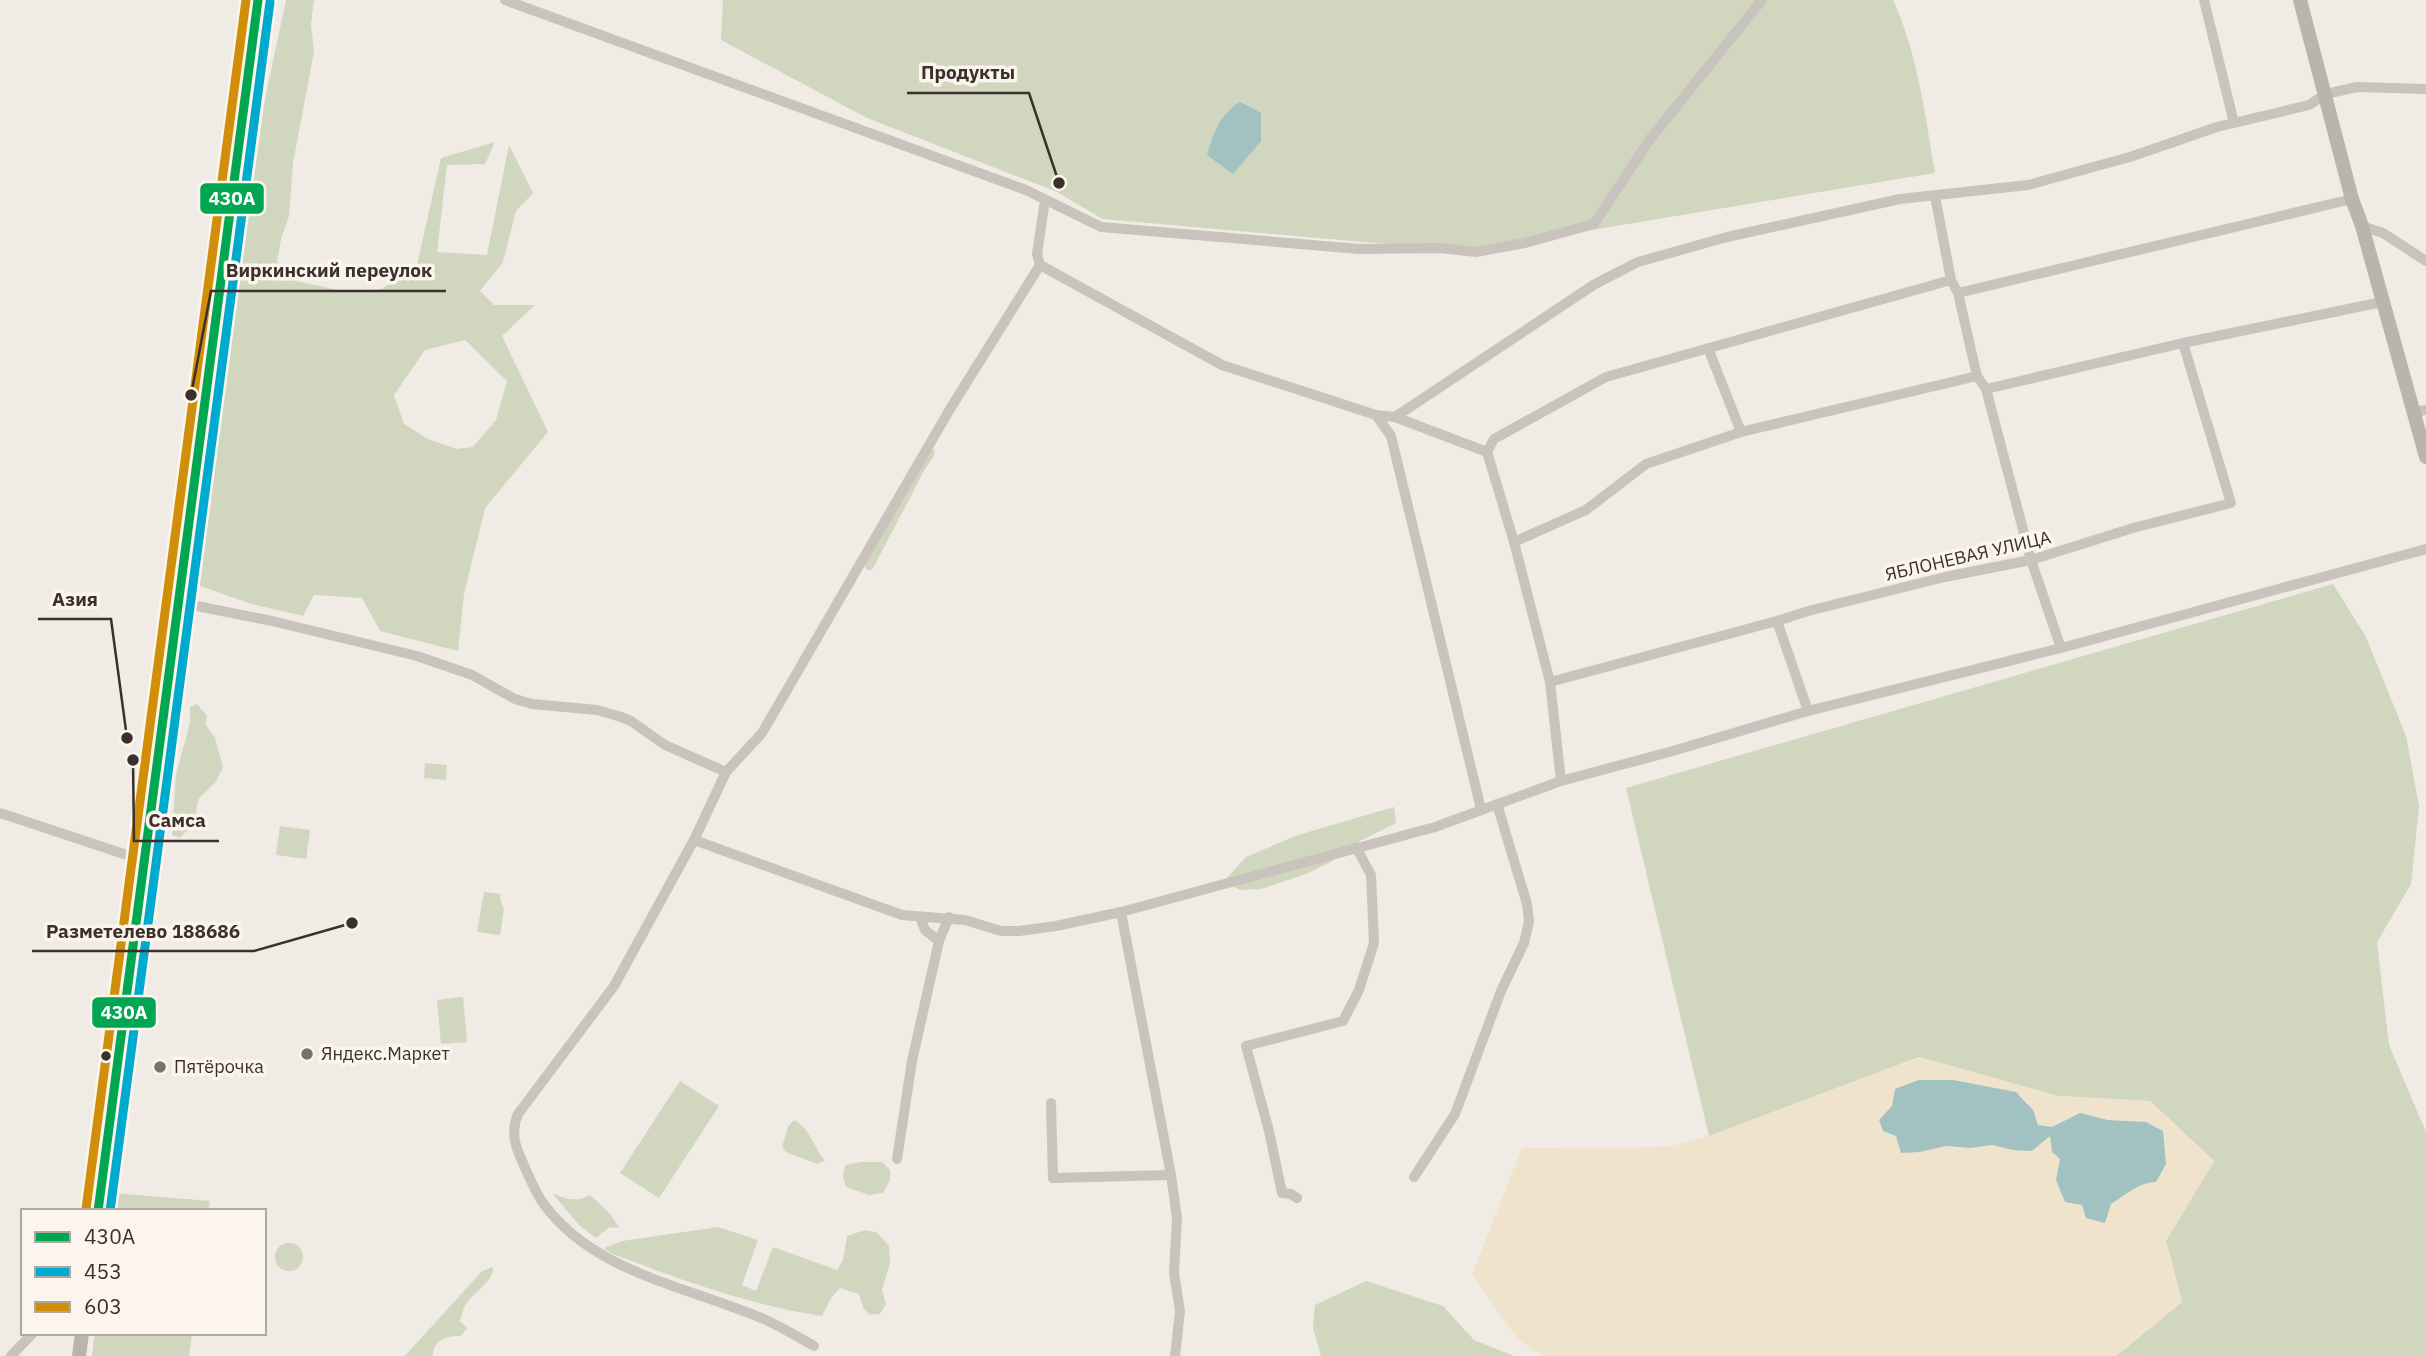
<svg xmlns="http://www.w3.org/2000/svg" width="2426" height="1356" font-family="'IBM Plex Sans',sans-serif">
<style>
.green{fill:#d1d6bf;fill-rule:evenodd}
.sand{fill:#efe3cc;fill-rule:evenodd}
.water{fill:#a1c2c1}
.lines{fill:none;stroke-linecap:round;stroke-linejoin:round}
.street{stroke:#c9c3be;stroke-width:10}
.secondary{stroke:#bab3ae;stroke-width:14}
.bus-1-casing{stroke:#fbf5ee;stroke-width:14}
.bus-2-casing{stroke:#fbf5ee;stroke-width:14}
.bus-3-casing{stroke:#fbf5ee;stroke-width:14}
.bus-1{stroke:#00a651;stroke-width:9}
.bus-2{stroke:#00a9ce;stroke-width:9}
.bus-3{stroke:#d18e09;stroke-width:9}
.poi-dot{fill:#7a716c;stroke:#fbf5ee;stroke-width:2.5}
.bus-dot{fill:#3b302b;stroke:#fbf5ee;stroke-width:2.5}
.labels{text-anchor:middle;stroke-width:7;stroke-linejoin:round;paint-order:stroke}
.street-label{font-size:18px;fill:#3b302b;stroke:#fbf5ee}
.poi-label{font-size:18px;fill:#3b302b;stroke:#fbf5ee;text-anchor:start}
.leader{fill:none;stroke:#3b302b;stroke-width:2.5}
.callout-dot{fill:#3b302b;stroke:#fbf5ee;stroke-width:2.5}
.callout-label{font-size:19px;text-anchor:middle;font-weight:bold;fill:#3b302b;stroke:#fbf5ee;stroke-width:7;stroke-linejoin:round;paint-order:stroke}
.line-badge{stroke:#fbf5ee;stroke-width:2.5}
.badge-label{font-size:19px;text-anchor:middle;font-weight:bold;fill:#fff}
</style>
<rect width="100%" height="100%" fill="#f0ebe5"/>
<g class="green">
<path d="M286,0H314L311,24L314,52L293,163L289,216L281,239L277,262L296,281L347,292L382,289L417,265L441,158L495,142L485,164L447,165L437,252L487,255L509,145L533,193L516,211L503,262L480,291L494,305H535L502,336L548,432L485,508L464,594L458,651L380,631L362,598L314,595L303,616L252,604L197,585L265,99ZM465,340L507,381L496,420L473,447L457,449L428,439L404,424L394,395L425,350Z"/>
<path d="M723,0H1893C1918,54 1925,115 1935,173L1508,244L1455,250L1103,219L1055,191L867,118L721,40Z"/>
<polygon points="930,449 935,450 934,456 925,469 872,570 867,570 864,565"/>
<polygon points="2333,584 2366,637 2406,736 2419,806 2411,884 2377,942 2389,1045 2426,1132 2426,1356 2116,1356 2182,1302 2166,1241 2214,1161 2150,1101 2058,1096 1919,1057 1709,1136 1626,788"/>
<polygon points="197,704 207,716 206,725 215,738 223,767 215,783 199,798 193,824 180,838 172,835 176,775 190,723 190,707"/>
<polygon points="425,763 447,765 446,780 424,778"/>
<polygon points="1394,807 1396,823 1344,849 1331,862 1306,874 1261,889 1240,890 1224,881 1246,857 1298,835"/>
<polygon points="280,826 310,830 306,859 276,855"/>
<polygon points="484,892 501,894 500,899 504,909 500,935 477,932"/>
<polygon points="463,997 467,1042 441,1044 437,1000"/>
<polygon points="680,1081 719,1106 659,1198 620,1173"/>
<path d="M794,1120C810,1128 814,1148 825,1161L817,1164L786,1152L782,1147L788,1127Z"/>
<polygon points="862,1162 882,1162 890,1170 890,1180 883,1193 869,1195 846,1187 843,1176 845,1165"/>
<polygon points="115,1193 210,1201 208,1211 112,1211"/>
<path d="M552,1193C566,1199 576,1203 590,1195L610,1214L619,1227L608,1228L596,1238L580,1226Z"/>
<path d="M718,1227L758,1240L742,1285L756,1291L773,1247L837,1270L843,1260L847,1236L865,1230L876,1232L889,1246L890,1263L882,1290L886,1304L880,1314L869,1315L863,1307L859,1294L840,1288L831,1298L822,1316C767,1308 711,1290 658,1271C643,1265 628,1259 612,1254L604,1248L622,1241Z"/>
<circle cx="289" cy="1257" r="14"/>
<path d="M493,1267C494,1281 474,1292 466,1304C463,1309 462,1314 460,1321L467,1328L461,1336C447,1335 432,1341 433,1356H405L482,1271Z"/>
<polygon points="1366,1281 1443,1306 1474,1340 1514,1356 1321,1356 1313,1328 1315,1305"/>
<polygon points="95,1333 192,1333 189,1356 92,1356"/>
</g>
<path class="sand" d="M1919,1057L2058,1096L2150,1101L2214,1161L2166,1241L2182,1302L2116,1356H1543L1518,1340L1472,1274L1522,1148L1668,1147L1709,1136ZM1991,1088C2019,1092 2029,1095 2037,1125L2052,1127L2080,1113L2108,1120L2146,1122L2163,1131L2140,1183L2128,1194L2111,1204L2105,1223L2082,1205L2056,1180L2060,1159L2050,1135L2013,1150L1992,1145L1970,1148L1946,1146L1920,1152L1896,1136L1879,1120L1892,1106Z"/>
<g class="water">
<path d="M1240,102L1261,113V141L1233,174L1207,155C1213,133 1220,114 1240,102Z"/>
<path d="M1919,1080H1953L2016,1092L2033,1110L2038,1125L2052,1127L2080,1113L2108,1120L2146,1122L2163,1131L2166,1164L2156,1182C2137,1183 2128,1194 2111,1204L2105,1223L2086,1218L2082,1205L2065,1202L2056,1180L2060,1159L2052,1152L2050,1136L2032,1151L2013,1150L1992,1145L1970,1148L1946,1146L1920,1152L1901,1153L1896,1136L1883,1131L1879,1120L1892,1106L1895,1089Z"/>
</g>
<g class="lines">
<g class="street">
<polyline points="505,0 1026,190 1101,227 1359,249 1440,248 1476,252 1525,243 1594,224 1650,139 1762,0"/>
<polyline points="2204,0 2234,123"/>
<polyline points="1935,196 1951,280 1958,293 1977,376 1986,389 2031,560 2061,648"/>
<polyline points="2362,226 2383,233 2426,261"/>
<polyline points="1040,265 1222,365 1376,415 1395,417 1487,452 1514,542 1550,682 1561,781"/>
<polyline points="1958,293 2352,199"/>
<polyline points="1708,348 1741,432"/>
<polyline points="1986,389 2183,343 2382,302"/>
<polyline points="2414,412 2426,410"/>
<polyline points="1376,415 1391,436 1481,809"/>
<polyline points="1395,417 1595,284 1638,262 1727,237 1900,199 2028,185 2130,157 2217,127 2309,105 2326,94 2357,87 2426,89"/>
<polyline points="1487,452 1494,439 1606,377 1951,280"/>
<polyline points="1514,542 1586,510 1646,464 1741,432 1977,376"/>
<polyline points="177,602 272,621 417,656 472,675 515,699 532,704 597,710 621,717 631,721 665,745 726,772"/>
<polyline points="1777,621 1808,711"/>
<polyline points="1550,682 1777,621 1808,611 1945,577 2031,560 2133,528 2231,503 2183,343"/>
<polyline points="0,813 145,861"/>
<polyline points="694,840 902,915 965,920 1001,931 1019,931 1056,926 1121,912 1435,827 1561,781 1673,751 1808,711 2061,648 2426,549"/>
<polyline points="1121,912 1171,1175 1177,1218 1174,1273 1180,1311 1175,1356"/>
<polyline points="920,917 925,930 939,941"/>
<polyline points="1051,1103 1053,1178 1171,1175"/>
<polyline points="897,1159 912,1061 939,941 949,917"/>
<polyline points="1414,1177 1455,1114 1501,991 1524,943 1529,922 1527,904 1497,804"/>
<polyline points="1297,1198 1291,1194 1282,1193 1269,1131 1246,1046 1343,1021 1359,990 1374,943 1371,875 1356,847"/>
<path d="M814,1346C798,1337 783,1328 766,1320C691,1287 594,1274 543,1203C536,1193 531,1181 526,1170C517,1150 509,1135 518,1114L614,986L694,840L726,772L762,733L950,409L1040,265L1037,254L1045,200"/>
<polyline points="11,1356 33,1333"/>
</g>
<g class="secondary">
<polyline points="2300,0 2352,199 2362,226 2426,457"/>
<polyline points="98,1211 258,0"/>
<polyline points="79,1356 82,1333"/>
</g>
<g class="bus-1-casing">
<polyline id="bus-1" points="98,1211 258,0"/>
</g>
<g class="bus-2-casing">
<polyline id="bus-2" points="110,1211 270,2"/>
</g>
<g class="bus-3-casing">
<polyline id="bus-3" points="86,1209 246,0"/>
</g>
<use href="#bus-1" class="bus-1"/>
<use href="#bus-2" class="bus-2"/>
<use href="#bus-3" class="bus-3"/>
</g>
<g class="poi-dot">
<circle cx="307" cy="1054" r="7"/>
<circle cx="160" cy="1067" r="7"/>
</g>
<circle class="bus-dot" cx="106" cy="1056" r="6"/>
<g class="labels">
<g class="street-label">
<text transform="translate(1968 556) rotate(-13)" y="6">ЯБЛОНЕВАЯ УЛИЦА</text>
</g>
<g class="poi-label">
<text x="321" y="1060">Яндекс.Маркет</text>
<text x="174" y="1073">Пятёрочка</text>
</g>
</g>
<path class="leader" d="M1059 183L1029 93H907M191 395L211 291H446M127 738L111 619H38M133 760L134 841H219M352 923L254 951H32"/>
<g class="callout-dot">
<circle cx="1059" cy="183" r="7"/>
<circle cx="191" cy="395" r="7"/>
<circle cx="127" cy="738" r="7"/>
<circle cx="133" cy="760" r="7"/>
<circle cx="352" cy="923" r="7"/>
</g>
<g class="callout-label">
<text x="968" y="79">Продукты</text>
<text x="329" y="277">Виркинский переулок</text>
<text x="75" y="606">Азия</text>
<text x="177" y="827">Самса</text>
<text x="143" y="938">Разметелево 188686</text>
</g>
<g class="line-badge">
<rect x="199" y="182" width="66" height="33" rx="7" fill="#00a651"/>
<rect x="91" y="996" width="66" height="33" rx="7" fill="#00a651"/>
</g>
<g class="badge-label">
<text x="232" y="205">430А</text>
<text x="124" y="1019">430А</text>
</g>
<rect x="21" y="1209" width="245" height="126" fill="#fbf5ee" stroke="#aea6a0" stroke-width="2"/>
<rect x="35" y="1232" width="35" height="10" fill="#00a651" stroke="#aea6a0" stroke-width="2"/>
<text x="84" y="1244" font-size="21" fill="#3b302b">430А</text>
<rect x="35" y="1267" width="35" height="10" fill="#00a9ce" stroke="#aea6a0" stroke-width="2"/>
<text x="84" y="1279" font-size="21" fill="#3b302b">453</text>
<rect x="35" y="1302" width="35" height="10" fill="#d18e09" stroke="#aea6a0" stroke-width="2"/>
<text x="84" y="1314" font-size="21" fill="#3b302b">603</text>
</svg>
